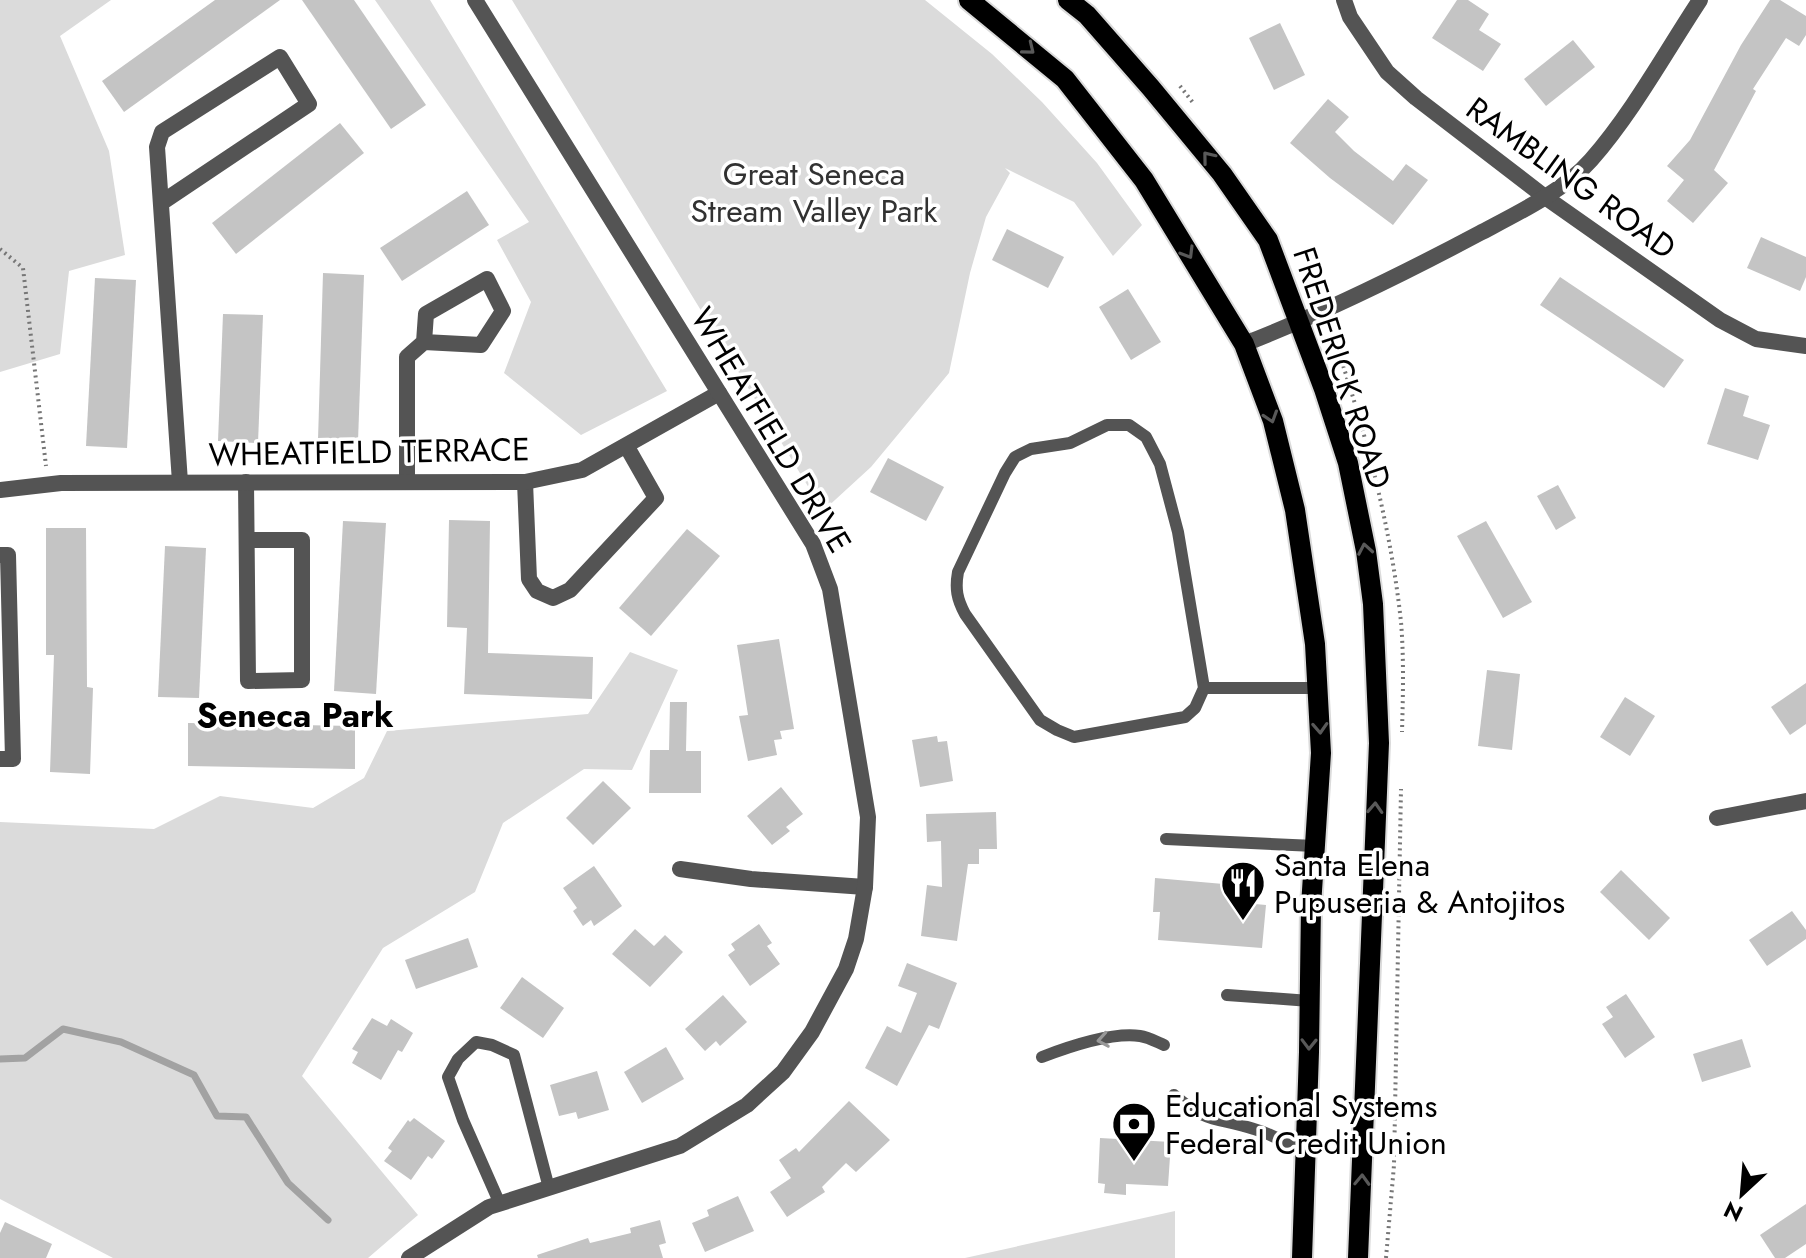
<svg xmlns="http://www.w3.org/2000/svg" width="1806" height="1258" font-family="Jost,sans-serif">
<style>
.green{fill:#dbdbdb}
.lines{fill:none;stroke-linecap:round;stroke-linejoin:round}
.stream{stroke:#a2a2a2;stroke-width:7}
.building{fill:#c4c4c4}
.primary-casing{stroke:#dbdbdb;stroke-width:24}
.path{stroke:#767676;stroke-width:4;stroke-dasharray:2 4;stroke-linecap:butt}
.service{stroke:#545454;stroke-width:12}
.minor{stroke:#545454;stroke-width:16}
.primary{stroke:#000;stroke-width:20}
.oneway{stroke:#595959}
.oneway2{stroke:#989898}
.labels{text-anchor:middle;stroke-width:7;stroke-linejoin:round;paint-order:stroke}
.park-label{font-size:32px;fill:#323232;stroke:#fff}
.street-label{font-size:32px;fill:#000;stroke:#fff}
.poi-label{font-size:32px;fill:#000;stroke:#fff;text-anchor:start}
.neighbourhood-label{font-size:34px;font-weight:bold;fill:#000;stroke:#fff}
</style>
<rect width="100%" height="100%" fill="#fff"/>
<g class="green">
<polygon points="0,0 111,0 60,36 109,151 125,255 69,271 60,354 0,372"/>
<polygon points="375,0 430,0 667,391 581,435 504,373 531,302 497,240 529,222"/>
<polygon points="512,0 925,0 992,54 1042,102 1097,163 1142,225 1113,256 1074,202 1005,168 1010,173 986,217 970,273 949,373 871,467 823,511"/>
<polygon points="630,652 678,670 632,770 584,769 503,823 475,892 383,948 302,1076 418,1215 368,1258 113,1258 0,1199 0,822 154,829 220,796 313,808 364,778 387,731 588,714"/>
<polygon points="1175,1211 1175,1258 965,1258"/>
</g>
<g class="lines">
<polyline class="stream" points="0,1059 25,1058 63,1029 121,1042 194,1075 217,1116 246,1117 288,1183 328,1220"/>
</g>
<g class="building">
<polygon points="215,0 280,0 124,112 102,81"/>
<polygon points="302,0 354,0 426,105 391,129"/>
<polygon points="1457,0 1468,0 1489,14 1479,30 1501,44 1483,71 1432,38"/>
<polygon points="1770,0 1780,0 1806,16 1806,35 1799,46 1786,38 1753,89 1756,91 1714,170 1728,183 1693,223 1667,201 1684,180 1667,166 1690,140 1741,45"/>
<polygon points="1280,23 1305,75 1274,90 1249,38"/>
<polygon points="1573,40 1595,67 1546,106 1524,79"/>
<polygon points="1328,99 1349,117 1335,132 1354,151 1393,181 1406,164 1428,180 1393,225 1330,178 1290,143"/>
<polygon points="340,123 364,153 236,254 212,223"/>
<polygon points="467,191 489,225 402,281 380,248"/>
<polygon points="1007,229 1064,257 1048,288 992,260"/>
<polygon points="1761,237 1806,257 1806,277 1800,291 1747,268"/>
<polygon points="323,273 364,275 358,441 318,440"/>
<polygon points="1560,277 1684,360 1664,388 1540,305"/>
<polygon points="95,278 136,280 127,448 86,446"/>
<polygon points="1128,289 1161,342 1131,360 1099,307"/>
<polygon points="223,314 263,315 258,443 218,441"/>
<polygon points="1725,388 1749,396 1743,416 1770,425 1758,460 1707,444"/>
<polygon points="888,458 944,487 926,521 870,492"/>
<polygon points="1558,485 1576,518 1556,530 1537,496"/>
<polygon points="449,520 490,521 488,653 593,657 592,699 464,694 467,628 447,627"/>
<polygon points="343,521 386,523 376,694 334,691"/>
<polygon points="1486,521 1532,602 1503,618 1457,536"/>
<polygon points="46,528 86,528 87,687 93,688 90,774 50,772 54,655 46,655"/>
<polygon points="687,529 720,556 651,636 619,608"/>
<polygon points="165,546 206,548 199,698 158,697"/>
<polygon points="779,639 794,729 780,731 782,739 774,740 777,755 748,761 739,716 748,715 737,645"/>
<polygon points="1487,670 1520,674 1512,750 1478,746"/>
<polygon points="1806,683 1806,724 1790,735 1771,707"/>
<polygon points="1625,697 1655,716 1630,756 1600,737"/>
<polygon points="670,702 687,702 686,751 701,751 701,793 649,793 650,750 669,750"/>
<polygon points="188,723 355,726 355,769 188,766"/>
<polygon points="937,736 938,742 947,741 953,781 920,787 912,740"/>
<polygon points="603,781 631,808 593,845 566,818"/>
<polygon points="781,787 803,814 786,827 790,831 772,845 747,816"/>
<polygon points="996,812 997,849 979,849 979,864 968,864 957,941 921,936 927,885 942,887 941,841 927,842 926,814"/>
<polygon points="594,866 622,906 594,926 591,920 583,926 573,911 577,908 563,888"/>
<polygon points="1621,870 1670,918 1649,940 1600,892"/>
<polygon points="1155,878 1235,885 1234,902 1266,905 1262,948 1158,940 1160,912 1153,912"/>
<polygon points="1792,911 1806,930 1806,939 1767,966 1749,940"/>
<polygon points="759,924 772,943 767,946 780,964 750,986 728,955 735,950 731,944"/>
<polygon points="635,929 654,946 665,935 683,952 650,987 612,954"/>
<polygon points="468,938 478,967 416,989 405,960"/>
<polygon points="907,963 957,983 939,1029 929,1025 897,1086 865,1068 887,1026 901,1033 917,993 898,986"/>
<polygon points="522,977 564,1008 543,1038 500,1008"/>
<polygon points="1626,994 1655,1037 1625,1058 1602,1024 1613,1017 1606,1007"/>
<polygon points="723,995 747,1022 720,1046 716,1041 705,1051 685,1029"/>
<polygon points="372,1018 387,1026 391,1019 413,1033 402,1052 398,1050 381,1080 352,1063 358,1052 352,1049"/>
<polygon points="1742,1039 1751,1067 1702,1082 1693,1054"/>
<polygon points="666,1047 684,1079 642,1103 624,1072"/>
<polygon points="597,1071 609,1110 578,1119 576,1112 559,1116 550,1085"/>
<polygon points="849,1101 890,1140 856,1172 846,1163 822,1187 825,1192 787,1217 770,1192 791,1178 779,1160 796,1148 799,1152"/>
<polygon points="414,1118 445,1141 432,1159 428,1156 411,1180 384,1161 392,1151 388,1148 408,1120 410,1122"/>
<polygon points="1100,1138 1171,1142 1168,1186 1126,1184 1126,1195 1104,1193 1105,1184 1098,1183"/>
<polygon points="738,1196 754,1231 705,1252 692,1223 709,1216 707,1210"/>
<polygon points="1806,1204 1806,1244 1785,1258 1775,1258 1760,1235"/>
<polygon points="660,1220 666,1243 659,1245 663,1258 538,1258 537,1255 588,1238 590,1243 631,1233 630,1228"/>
<polygon points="5,1222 52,1244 46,1258 0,1258 0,1233"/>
</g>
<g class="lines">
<g class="primary-casing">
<g id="primary">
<polyline points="969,0 1065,79 1144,180 1244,344 1273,421 1295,510 1315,644 1321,753 1311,906 1309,1052 1302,1258"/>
<polyline points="1068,0 1087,15 1151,88 1222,174 1268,240 1324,389 1348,463 1366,551 1373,604 1379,743 1358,1258"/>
</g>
</g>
<g class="path">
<polyline points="1180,86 1194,104"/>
<polyline points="0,249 23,268 46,466"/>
<path d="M1330,326C1363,423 1390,520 1401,622C1404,658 1403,696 1402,732"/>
<polyline points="1386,1258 1394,1165 1401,789"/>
</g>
<g class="service">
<path d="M1107,425H1129L1146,437L1160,464L1178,532L1204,688L1195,708L1185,717L1074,737L1057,730L1040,720L965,614C957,599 955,589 958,572L1005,473L1015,457L1031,449L1070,443Z"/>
<polyline points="1204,688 1317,688"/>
<polyline points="1166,839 1315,846"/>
<polyline points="1227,995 1310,1001"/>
<path d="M1042,1057C1068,1047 1112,1032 1140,1036C1148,1037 1157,1042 1164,1045"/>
<path d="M1174,1095C1208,1124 1216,1117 1254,1129C1272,1134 1289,1144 1305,1154"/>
<polyline points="500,1204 463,1120 448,1077 458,1059 476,1042 492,1045 514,1055 549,1188"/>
</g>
<g class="minor">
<polyline points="1344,0 1350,17 1387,72 1416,98 1545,197 1720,320 1756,339 1806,346"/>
<polyline points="161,203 309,104 280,57 162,132 157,147 180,482"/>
<path d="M1244,344C1324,313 1403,274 1480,233C1516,214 1564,191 1591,160C1633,112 1665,53 1700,0"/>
<polyline points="246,482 248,681 302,680 302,540 247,540"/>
<polyline points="407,482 407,357 424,342 426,314 487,279 503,311 481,345 424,342"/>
<polyline points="525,482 529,579 537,591 553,598 570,590 656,498 627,447"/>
<polyline points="0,490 61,483 525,482 582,470 719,393"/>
<polyline points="0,555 8,555 13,759 0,759"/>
<polyline points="1717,818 1806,801"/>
<polyline points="680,869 751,879 865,887"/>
<polyline points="409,1258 489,1207 680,1146 747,1105 783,1072 812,1032 846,969 856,939 865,887 868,817 830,589 813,544 475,0"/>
</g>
<use href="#primary" class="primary"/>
</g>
<defs><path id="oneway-chevron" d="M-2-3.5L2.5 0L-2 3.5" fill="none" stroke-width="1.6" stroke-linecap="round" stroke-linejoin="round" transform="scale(2)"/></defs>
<g class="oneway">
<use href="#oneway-chevron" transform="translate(1029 49) rotate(39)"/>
<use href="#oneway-chevron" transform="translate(1208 157) rotate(-129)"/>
<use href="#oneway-chevron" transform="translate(1188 253) rotate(59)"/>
<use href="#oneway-chevron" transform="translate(1271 417) rotate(72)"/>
<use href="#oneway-chevron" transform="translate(1365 549) rotate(-100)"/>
<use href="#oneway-chevron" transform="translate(1320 728) rotate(87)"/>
<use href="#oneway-chevron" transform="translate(1375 808) rotate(-87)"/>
<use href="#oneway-chevron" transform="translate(1309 1044) rotate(91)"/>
<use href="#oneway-chevron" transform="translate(1362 1180) rotate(-88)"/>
</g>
<use class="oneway2" href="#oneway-chevron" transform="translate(1103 1040) rotate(170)"/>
<defs>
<g id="restaurant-pin" transform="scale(2.3)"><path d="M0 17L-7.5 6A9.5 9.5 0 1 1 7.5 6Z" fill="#000" stroke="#fff"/><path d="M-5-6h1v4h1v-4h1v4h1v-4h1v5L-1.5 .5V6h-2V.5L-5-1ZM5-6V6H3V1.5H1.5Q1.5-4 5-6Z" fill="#fff"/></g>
<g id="bank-pin" transform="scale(2.3)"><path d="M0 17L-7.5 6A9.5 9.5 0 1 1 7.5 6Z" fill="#000" stroke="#fff"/><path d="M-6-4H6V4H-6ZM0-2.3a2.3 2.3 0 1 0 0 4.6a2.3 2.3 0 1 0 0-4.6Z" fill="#fff"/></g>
</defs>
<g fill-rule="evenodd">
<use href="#restaurant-pin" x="1243" y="883"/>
<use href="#bank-pin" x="1134" y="1124"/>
</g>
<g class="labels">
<g class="park-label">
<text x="814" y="185">Great Seneca<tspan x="814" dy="37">Stream Valley Park</tspan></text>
</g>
<g class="street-label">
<text transform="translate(1571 178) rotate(36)" y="11">RAMBLING ROAD</text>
<text transform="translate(1342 368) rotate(72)" y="11">FREDERICK ROAD</text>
<text transform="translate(771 430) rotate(59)" y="11">WHEATFIELD DRIVE</text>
<text transform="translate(369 452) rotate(-1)" y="11">WHEATFIELD TERRACE</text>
</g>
<g class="poi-label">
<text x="1274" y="876">Santa Elena<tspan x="1274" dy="37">Pupuseria &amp; Antojitos</tspan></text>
<text x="1165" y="1117">Educational Systems<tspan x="1165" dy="37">Federal Credit Union</tspan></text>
</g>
<g class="neighbourhood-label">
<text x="295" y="727">Seneca Park</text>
</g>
</g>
<g transform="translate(1742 1194) rotate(206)" stroke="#ffffff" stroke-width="6" paint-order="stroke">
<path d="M0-6L14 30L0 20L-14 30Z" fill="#000000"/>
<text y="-12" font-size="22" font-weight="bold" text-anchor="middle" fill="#000000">N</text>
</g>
</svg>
